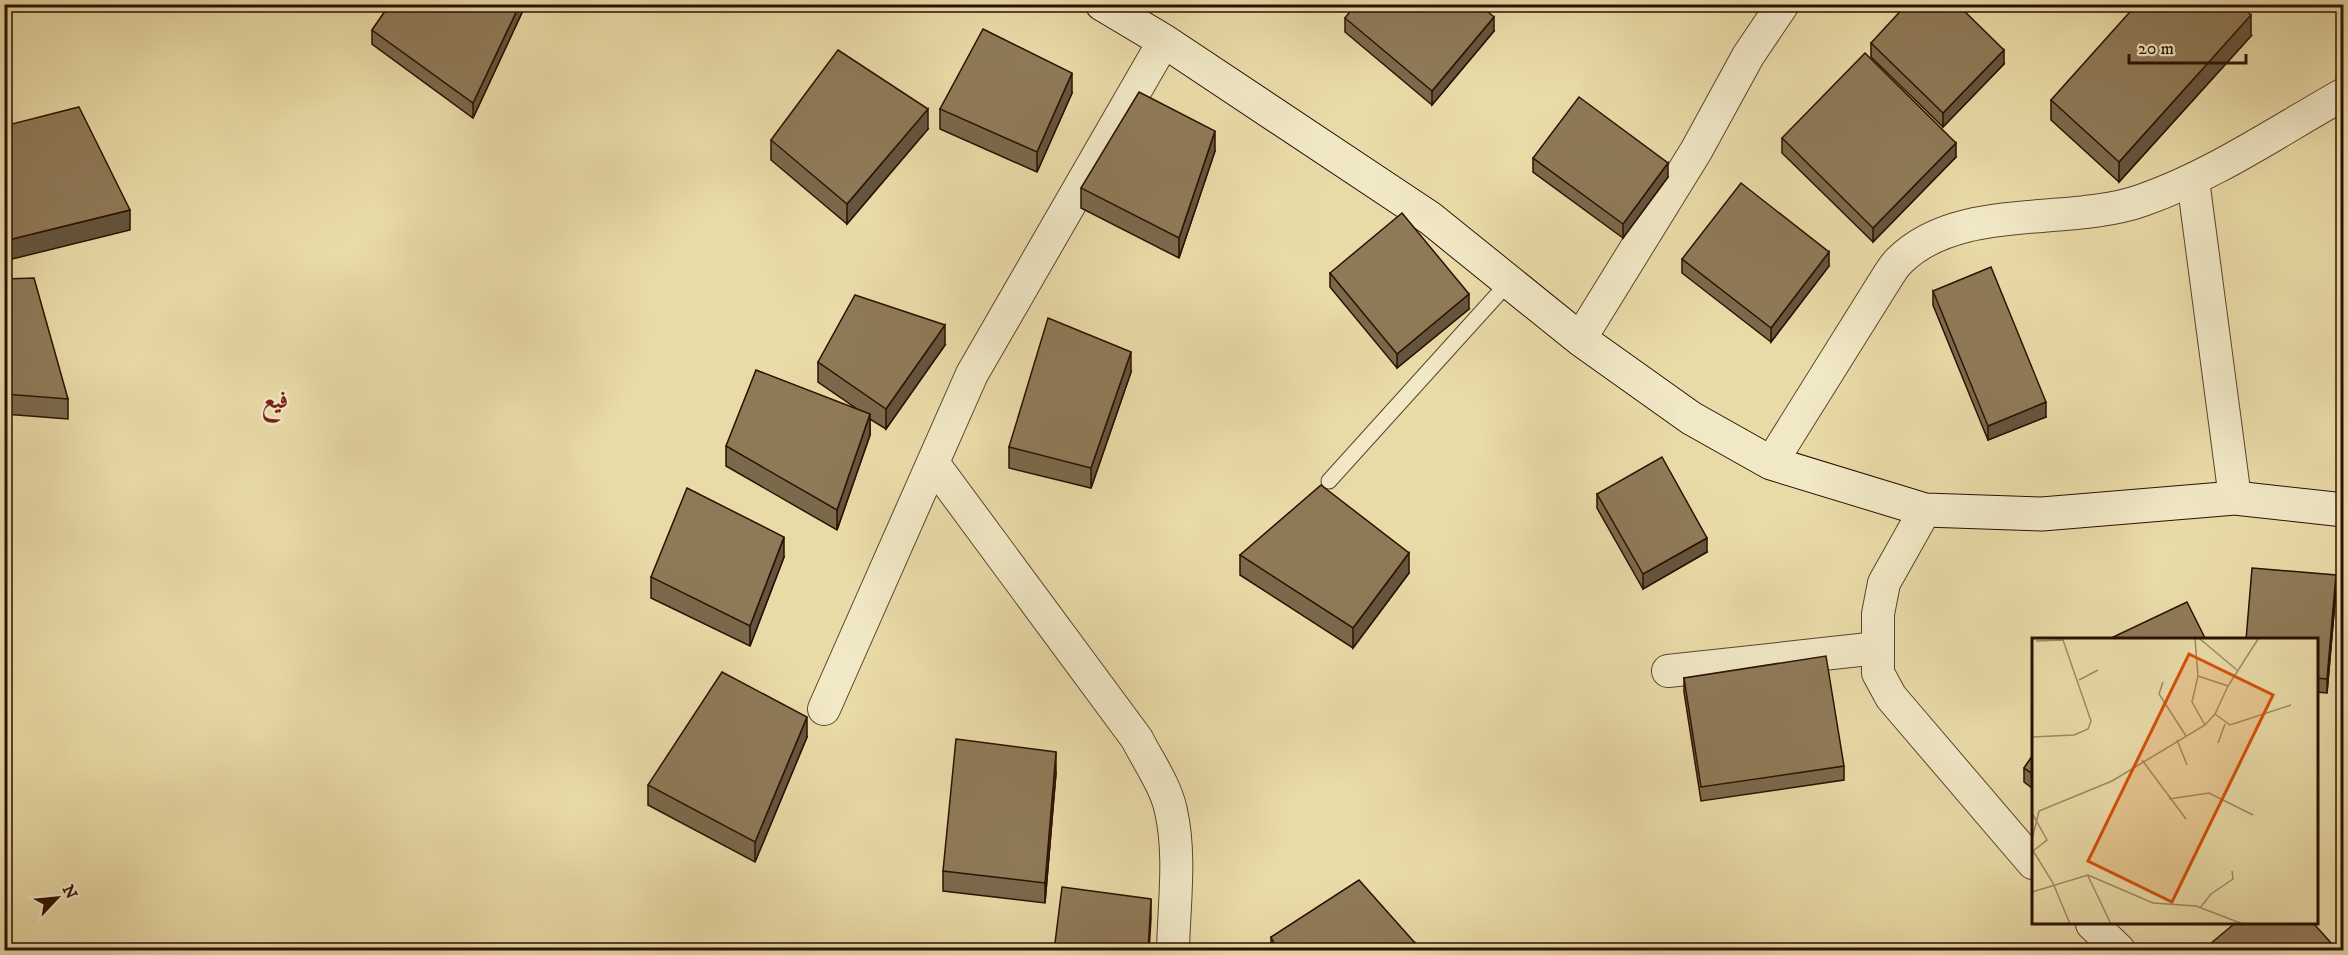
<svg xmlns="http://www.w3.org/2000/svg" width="2348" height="955" font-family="'IM FELL DW Pica',Amiri,serif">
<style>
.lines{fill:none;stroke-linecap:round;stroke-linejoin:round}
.lane-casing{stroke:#5c432b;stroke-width:17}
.street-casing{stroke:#5c432b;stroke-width:34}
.secondary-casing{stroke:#2d1001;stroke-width:35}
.lane{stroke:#f1e8c6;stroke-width:15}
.street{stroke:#f1e8c6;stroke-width:32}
.secondary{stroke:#f1e8c6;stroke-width:33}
.wall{fill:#7b694c;stroke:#2d1001;stroke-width:1.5}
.shaded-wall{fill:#64553e;stroke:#2d1001;stroke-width:1.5}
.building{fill:#8f7a58;stroke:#2d1001;stroke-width:1.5}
.labels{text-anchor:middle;stroke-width:5;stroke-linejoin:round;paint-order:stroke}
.quarter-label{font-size:26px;font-weight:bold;fill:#7a1f14;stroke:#f1e8c6}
.inset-road{fill:none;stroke:#9e8a65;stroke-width:1.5}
.view{fill:#d5520b;fill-opacity:0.15;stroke:#d5520b;stroke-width:3}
.inset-edge{fill:none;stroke:#2d1001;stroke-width:3}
</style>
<rect width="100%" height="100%" fill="#e9dba8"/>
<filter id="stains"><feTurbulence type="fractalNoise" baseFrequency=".00333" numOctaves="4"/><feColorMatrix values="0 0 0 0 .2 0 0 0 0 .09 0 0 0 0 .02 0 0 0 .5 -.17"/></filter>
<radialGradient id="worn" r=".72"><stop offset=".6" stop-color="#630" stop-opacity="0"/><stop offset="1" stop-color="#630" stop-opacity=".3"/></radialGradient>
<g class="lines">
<g class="lane-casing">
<polyline id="lane" points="1329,481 1508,283"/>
</g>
<g class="street-casing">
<g id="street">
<polyline points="2193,180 2235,498"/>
<polyline points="1580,339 1696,151 1748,56 1783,4"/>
<path d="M933,463L1137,739C1148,761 1166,786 1171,811C1181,855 1174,905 1173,950"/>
<path d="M1771,463L1881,287C1887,278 1892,268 1899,261C1959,201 2068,227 2143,200C2214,175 2278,131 2344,94"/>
<polyline points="1925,510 1884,583 1878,614 1878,673 1891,697 2033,863"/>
<polyline points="1668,671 1878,648"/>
<polyline points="824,709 972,374 1164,41"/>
<polyline points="2092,924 2119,950"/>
</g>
</g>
<g class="secondary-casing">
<polyline id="secondary" points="1102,4 1164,41 1430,218 1580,339 1691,418 1771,463 1925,510 2042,514 2235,498 2344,510"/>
</g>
<use href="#lane" class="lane"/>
<use href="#street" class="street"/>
<use href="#secondary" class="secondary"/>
</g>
<g class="wall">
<polygon points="390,4 526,4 473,118 372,44 372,30"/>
<polygon points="1345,18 1494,31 1432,105 1345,32"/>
<polygon points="2251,36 2119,182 2051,120 2051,100"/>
<polygon points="1871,43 2004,64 1943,127 1871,57"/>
<polygon points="1072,93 1037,172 940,129 940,109"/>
<polygon points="928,129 847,224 771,160 771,140"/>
<polygon points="1782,138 1956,157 1873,242 1782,153"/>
<polygon points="1215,151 1179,258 1081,208 1081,188"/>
<polygon points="1533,158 1668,177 1623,238 1533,172"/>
<polygon points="1682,259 1829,266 1771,342 1682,273"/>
<polygon points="1330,273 1469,309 1397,368 1330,287"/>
<polygon points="4,279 68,399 68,419 4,414"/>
<polygon points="1933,291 2046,417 1988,440 1933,305"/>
<polygon points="945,345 886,429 870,419 870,435 837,530 726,466 726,446 857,409 818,382 818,362"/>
<polygon points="1131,372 1091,488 1009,468 1009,447"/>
<polygon points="1597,494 1707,552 1643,589 1597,508"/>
<polygon points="1240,555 1409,573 1353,648 1240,575"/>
<polygon points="784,557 750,646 651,598 651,577"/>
<polygon points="2336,590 2327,693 2316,692 2316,640"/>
<polygon points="1684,678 1844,766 1844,780 1701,801 1684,692"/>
<polygon points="807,737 755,862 648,805 648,785"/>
<polygon points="2033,755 2033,789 2024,782 2024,768"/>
<polygon points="1056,773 1045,903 943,891 943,871"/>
<polygon points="1271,937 1415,951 1271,951"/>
<polygon points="2210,944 2333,951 2210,951"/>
</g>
<g class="shaded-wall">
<polygon points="520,4 526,4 473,118 473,103"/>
<polygon points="2251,15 2251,36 2119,182 2119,162"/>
<polygon points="1494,17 1494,31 1432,105 1432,91"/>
<polygon points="2004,50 2004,64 1943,127 1943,113"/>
<polygon points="1072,73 1072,93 1037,172 1037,152"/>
<polygon points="928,109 928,129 847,224 847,204"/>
<polygon points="1215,131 1215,151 1179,258 1179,238"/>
<polygon points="1956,143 1956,157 1873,242 1873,228"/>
<polygon points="1668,163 1668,177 1623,238 1623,224"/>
<polygon points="130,210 130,230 4,261 4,241"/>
<polygon points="1829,252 1829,266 1771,342 1771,328"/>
<polygon points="1469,294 1469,309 1397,368 1397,354"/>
<polygon points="945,325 945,345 886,429 886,409"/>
<polygon points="1131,352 1131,372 1091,488 1091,468"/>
<polygon points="2046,402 2046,417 1988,440 1988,426"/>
<polygon points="870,414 870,435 837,530 837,510"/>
<polygon points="784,537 784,557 750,646 750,626"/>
<polygon points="1707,538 1707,552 1643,589 1643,574"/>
<polygon points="1409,553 1409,573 1353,648 1353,628"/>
<polygon points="2336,575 2336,590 2327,693 2327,679"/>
<polygon points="807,717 807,737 755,862 755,842"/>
<polygon points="1056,752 1056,773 1045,903 1045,883"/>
<polygon points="1151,899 1151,919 1149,951 1148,951"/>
<polygon points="1415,943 1415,951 1406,951"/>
<polygon points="2333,945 2333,951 2327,951"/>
</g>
<g class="building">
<polygon points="390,4 520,4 473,103 372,30"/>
<polygon points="1356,4 1479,4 1494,17 1432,91 1345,18"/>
<polygon points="1907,4 1957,4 2004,50 1943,113 1871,43"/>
<polygon points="2137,4 2239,4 2251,15 2119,162 2051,100"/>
<polygon points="983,29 1072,73 1037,152 940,109"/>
<polygon points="838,50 928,109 847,204 771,140"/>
<polygon points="1865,53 1956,143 1873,228 1782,138"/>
<polygon points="1139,92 1215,131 1179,238 1081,188"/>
<polygon points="1579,97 1668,163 1623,224 1533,158"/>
<polygon points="79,107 130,210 4,241 4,126"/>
<polygon points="1741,183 1829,252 1771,328 1682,259"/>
<polygon points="1402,213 1469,294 1397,354 1330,273"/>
<polygon points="1991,267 2046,402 1988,426 1933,291"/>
<polygon points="34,278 68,399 4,394 4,279"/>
<polygon points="855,295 945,325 886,409 818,362"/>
<polygon points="1048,318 1131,352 1091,468 1009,447"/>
<polygon points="756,370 870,414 837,510 726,446"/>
<polygon points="1662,457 1707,538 1643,574 1597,494"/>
<polygon points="1321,485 1409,553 1353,628 1240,555"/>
<polygon points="687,488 784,537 750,626 651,577"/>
<polygon points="2252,568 2336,575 2327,679 2316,678 2316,640 2246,640"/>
<polygon points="2187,602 2206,640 2107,640"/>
<polygon points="1826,656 1844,766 1701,787 1684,678"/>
<polygon points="722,672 807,717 755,842 648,785"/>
<polygon points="956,739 1056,752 1045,883 943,871"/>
<polygon points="2033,755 2033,774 2024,768"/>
<polygon points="1359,880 1415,943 1406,951 1278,951 1271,937"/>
<polygon points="1062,887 1151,899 1148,951 1054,951"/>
<polygon points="2234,924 2314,924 2333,945 2327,951 2216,951 2210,944"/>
</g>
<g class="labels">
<g class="quarter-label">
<text x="275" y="408">فيع</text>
</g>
</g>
<g transform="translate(2032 638)">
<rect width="286" height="286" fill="#e9dba8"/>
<path class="inset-road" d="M163,1L166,38L160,64L173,87M168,1L205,32M166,38L196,48M47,42L66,32M131,44L127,56L154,98M183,76L198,87L259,67M0,99L42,97L56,91L59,83L31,2L4,3M145,102L155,127M186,105L193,86M110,122L154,181M137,161L177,155L221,177M0,175L15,202L1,213M0,201L7,173L80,143L173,87L183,76L196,48L226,1M0,211L21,245L38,286M56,238L79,286M0,254L56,237L121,265L164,268L211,286M168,270L179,256L201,241L200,233"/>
<path class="view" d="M157,16L241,57L140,264L56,223Z"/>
<rect width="286" height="286" class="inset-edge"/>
</g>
<rect width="2348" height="955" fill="none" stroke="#e9dba8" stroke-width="24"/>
<rect x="6" y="6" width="2336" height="943" fill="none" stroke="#2d1001" stroke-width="3"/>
<rect x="12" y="12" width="2324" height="931" fill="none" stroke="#2d1001" stroke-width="1.5"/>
<g transform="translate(57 898) rotate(64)" stroke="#f1e8c6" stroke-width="4.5" paint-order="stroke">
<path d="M0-4.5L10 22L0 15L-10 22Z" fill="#2d1001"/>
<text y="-9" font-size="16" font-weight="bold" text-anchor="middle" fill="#2d1001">N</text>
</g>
<path d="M2129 54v9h117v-9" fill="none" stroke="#2d1001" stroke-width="3"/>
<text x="2138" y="54" font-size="18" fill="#2d1001" stroke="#f1e8c6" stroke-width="4.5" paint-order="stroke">20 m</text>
<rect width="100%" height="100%" filter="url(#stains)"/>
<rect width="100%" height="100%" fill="url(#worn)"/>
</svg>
